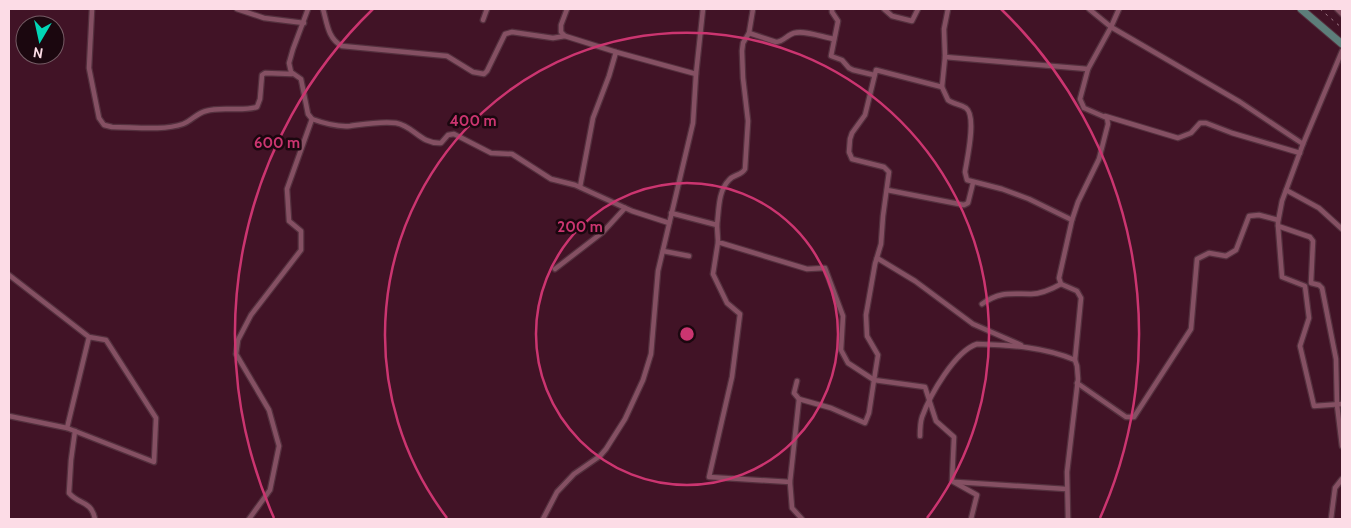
<svg xmlns="http://www.w3.org/2000/svg" width="1351" height="528" font-family="Cabin,sans-serif">
<style>
.lines{fill:none;stroke-linecap:round;stroke-linejoin:round}
.street-casing{stroke:#54303e;stroke-width:7}
.primary-casing{stroke:#54303e;stroke-width:9}
.street{stroke:#855063;stroke-width:4.5}
.primary{stroke:#5d7e7a;stroke-width:7}
.rail{stroke:#a37d8b;stroke-width:1;stroke-dasharray:2.5 5;stroke-linecap:butt}
.ring{fill:none;stroke:#cb3570;stroke-width:2.5}
.centre{fill:#cb3570;stroke:#1b070f;stroke-width:2.5}
.ring-label{font-size:15px;text-anchor:middle;font-weight:bold;fill:#cb3570;stroke:#1b070f;stroke-width:5;stroke-linejoin:round;paint-order:stroke}
</style>
<rect width="100%" height="100%" fill="#411326"/>
<g class="lines">
<g class="street-casing">
<g id="street">
<path d="M92,9L89,68L99,118L104,125L112,127C133,127 163,131 183,124C191,121 197,113 206,111C222,106 240,112 257,107L260,99L262,75L265,73L292,74"/>
<polyline points="237,9 264,18 304,23"/>
<path d="M308,9L293,49L289,63L291,72L301,79L308,114L312,119C323,123 338,127 350,126C365,124 381,121 396,123C414,126 420,144 441,143L448,135L454,134L491,153L512,154L551,179L575,185L632,211L669,223"/>
<path d="M323,9C327,23 328,39 342,46L447,56L473,72L484,74L487,71L505,34L512,32L553,38L565,36"/>
<polyline points="567,9 561,25 561,32 565,36 616,52 696,74"/>
<polyline points="832,9 832,12 838,21 831,56 842,60 849,68 853,70 874,75"/>
<polyline points="884,9 892,16 912,21 918,9"/>
<path d="M948,9L944,29L945,57L942,87L948,100C953,104 960,104 966,108C977,116 967,159 965,172L967,180L1002,189L1029,199L1072,220"/>
<polyline points="1089,9 1111,27 1240,102 1303,144"/>
<polyline points="1337,9 1342,14"/>
<polyline points="483,20 487,9"/>
<path d="M749,33L776,42C783,42 787,35 794,33C805,30 822,37 834,39"/>
<polyline points="1342,51 1303,144 1282,201 1278,222 1278,226 1310,237 1313,241 1311,283 1319,285 1322,288 1336,359 1337,405 1342,446"/>
<polyline points="945,57 1088,69"/>
<polyline points="942,87 876,70 865,115 852,133 850,139 849,152 852,159 884,167 889,172 883,216 881,244 875,264 866,315 867,336 878,355 874,380 925,387 936,421 954,437 952,481 977,495 971,519"/>
<polyline points="1105,116 1178,138 1191,133 1200,123 1206,123 1232,133 1300,153"/>
<polyline points="580,187 593,118 609,76 616,52"/>
<polyline points="887,190 964,205 968,203 973,183"/>
<polyline points="1286,190 1319,208 1342,229"/>
<path d="M671,213L717,225C719,210 718,191 729,180C734,174 741,176 745,169L748,121L743,78L742,51L743,43L749,33L753,9"/>
<polyline points="717,225 718,242 807,269 825,268 843,316 841,350 848,363 874,380 869,413 865,423 831,408 799,399 794,393 797,381"/>
<polyline points="1278,226 1282,277 1305,286 1309,318 1300,346 1314,406 1342,404"/>
<polyline points="718,242 713,274 727,303 740,314 732,377 709,477 790,482 799,399"/>
<polyline points="663,251 689,256"/>
<polyline points="877,258 915,281 973,324 1021,345"/>
<polyline points="555,269 603,232 625,208"/>
<polyline points="9,275 89,337 106,340 156,418 154,462 67,428 89,337"/>
<path d="M982,304C1000,291 1011,294 1031,294C1041,294 1052,289 1061,284"/>
<polyline points="1077,383 1126,417 1134,417 1191,329 1197,259 1209,253 1226,256 1236,250 1249,216 1259,215 1278,220"/>
<polyline points="9,416 67,428"/>
<path d="M75,431L71,460L69,493C79,505 91,500 95,519"/>
<path d="M920,436C920,430 920,423 922,417C930,395 955,351 977,344C1011,345 1044,347 1075,360"/>
<polyline points="790,482 792,508 802,519"/>
<polyline points="956,482 1066,489"/>
<polyline points="249,519 270,490 279,446 269,410 236,354 238,340 251,315 301,250 301,231 289,221 287,189 312,119"/>
<polyline points="543,519 557,492 574,474 600,456 606,449 625,419 643,380 651,354 658,271 693,123 696,74 703,9"/>
<polyline points="1068,519 1067,472 1078,379 1077,366 1075,360 1081,298 1077,291 1061,284 1059,278 1072,220 1078,202 1099,159 1108,124 1107,118 1084,108 1080,99 1088,69 1111,27 1119,9"/>
<polyline points="1331,519 1335,488 1342,479"/>
</g>
</g>
<g class="primary-casing">
<polyline id="primary" points="1301,9 1342,44"/>
</g>
<use href="#street" class="street"/>
<use href="#primary" class="primary"/>
<polyline class="rail" points="1320,9 1342,28"/>
</g>
<g class="ring">
<circle cx="687" cy="334" r="151"/>
<path d="M447 518A302 302 0 1 1 927 518"/>
<path d="M274 518A452 452 0 0 1 373 9M1001 9A452 452 0 0 1 1100 518"/>
</g>
<circle cx="687" cy="334" r="8" class="centre"/>
<g class="ring-label">
<text x="473" y="126">400 m</text>
<text x="277" y="148">600 m</text>
<text x="580" y="232">200 m</text>
</g>
<rect width="1351" height="528" fill="none" stroke="#fcdce6" stroke-width="20"/>
<g transform="translate(40 40) rotate(189)"><circle r="24" fill="#1b070f" stroke="#755c65"/>
<path d="M0-4L9 19L0 12L-9 19Z" fill="#02d5b6"/>
<text y="-8" font-size="14" font-weight="bold" text-anchor="middle" fill="#fcdce6">N</text>
</g>
</svg>
